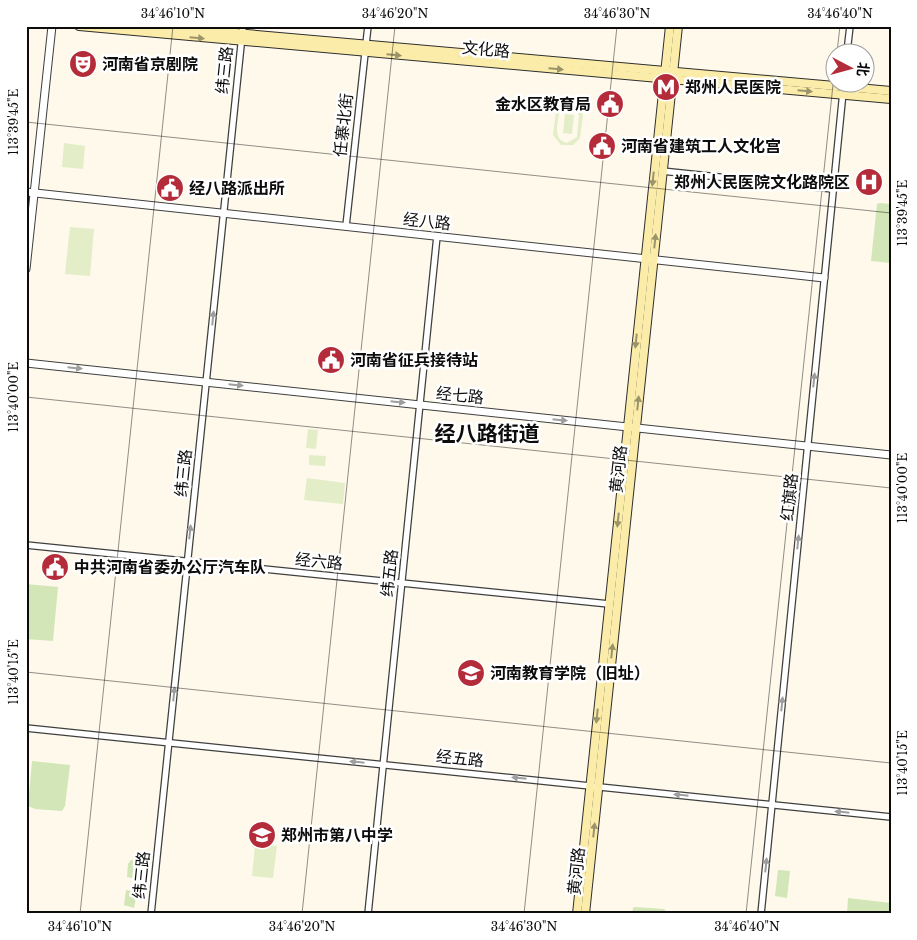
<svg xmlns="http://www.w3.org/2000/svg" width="917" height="940" font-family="'Libre Baskerville','Noto Sans SC',serif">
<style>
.green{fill:#d2e6b7}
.pitch{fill:#e3eec8;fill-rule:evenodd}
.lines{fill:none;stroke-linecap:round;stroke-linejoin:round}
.minor-casing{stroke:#3f3f3f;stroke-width:8}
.tertiary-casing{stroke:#3f3f3f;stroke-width:9}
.secondary-casing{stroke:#2e2e2e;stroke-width:10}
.minor{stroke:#fff;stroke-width:5.5}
.tertiary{stroke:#fff;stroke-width:7}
.secondary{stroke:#fbeda9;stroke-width:8}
.oneway{fill:#9b936a}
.oneway2{fill:#9e9e9e}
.ticks{fill:none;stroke:#0c0c0c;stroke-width:1;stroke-opacity:0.45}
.labels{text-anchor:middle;stroke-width:5;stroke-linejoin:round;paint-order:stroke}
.street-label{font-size:16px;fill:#0c0c0c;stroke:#fff}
.poi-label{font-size:16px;font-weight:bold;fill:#0c0c0c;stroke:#fff;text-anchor:start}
.district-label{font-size:21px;font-weight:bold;fill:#0c0c0c;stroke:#fff}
.neatline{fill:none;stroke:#0c0c0c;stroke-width:2}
.ticks-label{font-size:12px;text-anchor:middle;fill:#0c0c0c}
</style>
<rect width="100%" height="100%" fill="#fef9eb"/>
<g class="green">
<polygon points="880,203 891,204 891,263 871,261 877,204"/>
<polygon points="26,584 58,587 53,641 26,639"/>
<polygon points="32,761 70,765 65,806 62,811 35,809 28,806"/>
<polygon points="131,860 140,863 138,879 127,877 128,864"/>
<polygon points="778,870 790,871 787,898 775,896"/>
<polygon points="126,890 137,892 134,908 124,905"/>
<polygon points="848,898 891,903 891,914 847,914"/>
<polygon points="635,907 664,909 668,914 632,914 633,908"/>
</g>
<g class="pitch">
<path d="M568,102L579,107L583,115L580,138L573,145H561L553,135L556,112L561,105ZM566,106L575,108L579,115L577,137L567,143C552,139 558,124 559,113Z"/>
<polygon points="565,114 574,115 572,134 563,133"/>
<polygon points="64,143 85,146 83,169 62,167"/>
<polygon points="70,227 94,229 90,276 65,274"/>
<polygon points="308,429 318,430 316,449 306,448"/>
<polygon points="309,455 326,456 325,466 309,465"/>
<polygon points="307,478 345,483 343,504 304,500"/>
<polygon points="255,844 277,846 273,878 252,876"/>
</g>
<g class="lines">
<g class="minor-casing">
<g id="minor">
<polyline points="847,52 850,26"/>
<polyline points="662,171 833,189"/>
<polyline points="346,226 368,26"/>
<polyline points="26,545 609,604"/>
<polyline points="26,728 891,817"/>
<polyline points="151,914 243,26"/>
<polyline points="368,914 437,236"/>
<polyline points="761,914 844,82"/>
</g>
</g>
<g class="tertiary-casing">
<g id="tertiary">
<polyline points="26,192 824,278"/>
<polyline points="26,269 52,26"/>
<polyline points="26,363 891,455"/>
</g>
</g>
<g class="secondary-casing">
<g id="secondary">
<polyline points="79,26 891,99"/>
<polyline points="156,26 891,91"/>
<polyline points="577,914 670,26"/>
<polyline points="585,914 678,26"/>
</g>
</g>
<use href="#minor" class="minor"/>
<use href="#tertiary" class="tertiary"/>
<use href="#secondary" class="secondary"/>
</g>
<defs><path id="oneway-solid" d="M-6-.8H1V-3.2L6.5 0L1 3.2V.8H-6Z" transform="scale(1.25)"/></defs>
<g class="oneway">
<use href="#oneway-solid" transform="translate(197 38) rotate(5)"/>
<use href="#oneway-solid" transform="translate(394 55) rotate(5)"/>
<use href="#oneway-solid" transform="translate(556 69) rotate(5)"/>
<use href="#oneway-solid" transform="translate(805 91) rotate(5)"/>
<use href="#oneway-solid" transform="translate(653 179) rotate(96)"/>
<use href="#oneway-solid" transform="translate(655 241) rotate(-84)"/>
<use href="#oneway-solid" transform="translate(636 341) rotate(96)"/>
<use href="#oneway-solid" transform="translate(638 403) rotate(-84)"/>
<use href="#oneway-solid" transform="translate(618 520) rotate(96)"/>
<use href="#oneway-solid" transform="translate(612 651) rotate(-84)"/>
<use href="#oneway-solid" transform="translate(597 716) rotate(96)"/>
<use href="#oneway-solid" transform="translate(594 830) rotate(-84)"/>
</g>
<g class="oneway2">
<use href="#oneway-solid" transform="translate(213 318) rotate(-84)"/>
<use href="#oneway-solid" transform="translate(75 368) rotate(6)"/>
<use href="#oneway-solid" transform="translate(814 380) rotate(-84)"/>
<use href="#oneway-solid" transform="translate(236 385) rotate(6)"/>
<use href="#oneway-solid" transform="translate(398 402) rotate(6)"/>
<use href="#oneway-solid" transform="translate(560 420) rotate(6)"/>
<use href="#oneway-solid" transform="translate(190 532) rotate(-84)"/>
<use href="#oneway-solid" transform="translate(798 542) rotate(-84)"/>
<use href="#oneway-solid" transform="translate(174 694) rotate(-84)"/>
<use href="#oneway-solid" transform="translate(782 704) rotate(-84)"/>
<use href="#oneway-solid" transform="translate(357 762) rotate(-174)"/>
<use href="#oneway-solid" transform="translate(519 778) rotate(-174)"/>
<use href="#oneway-solid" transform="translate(681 795) rotate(-174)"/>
<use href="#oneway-solid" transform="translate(842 812) rotate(-174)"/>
<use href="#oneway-solid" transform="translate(766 865) rotate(-84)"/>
</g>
<path class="ticks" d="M837,52L840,26M26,122L891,213M26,397L891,488M26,672L891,763M80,914L173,26M302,914L395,26M524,914L617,26M746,914L834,75"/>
<defs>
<g id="theatre-disc" transform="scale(1.4375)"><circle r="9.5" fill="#b42c3a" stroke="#fff"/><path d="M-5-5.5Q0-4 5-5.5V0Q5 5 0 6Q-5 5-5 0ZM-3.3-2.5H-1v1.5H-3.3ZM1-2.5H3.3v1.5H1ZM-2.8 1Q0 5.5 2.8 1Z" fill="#fff"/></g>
<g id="metro-disc" transform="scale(1.4375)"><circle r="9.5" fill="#b42c3a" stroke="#fff"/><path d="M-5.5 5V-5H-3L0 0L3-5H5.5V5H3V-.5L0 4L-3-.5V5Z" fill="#fff"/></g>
<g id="civic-disc" transform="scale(1.4375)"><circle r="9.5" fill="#b42c3a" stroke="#fff"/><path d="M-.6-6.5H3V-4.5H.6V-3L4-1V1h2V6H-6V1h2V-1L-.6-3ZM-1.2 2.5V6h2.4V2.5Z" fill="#fff"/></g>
<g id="hospital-disc" transform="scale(1.4375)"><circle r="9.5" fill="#b42c3a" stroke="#fff"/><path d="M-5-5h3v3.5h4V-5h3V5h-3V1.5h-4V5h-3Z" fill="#fff"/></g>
<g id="university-disc" transform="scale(1.4375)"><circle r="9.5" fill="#b42c3a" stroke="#fff"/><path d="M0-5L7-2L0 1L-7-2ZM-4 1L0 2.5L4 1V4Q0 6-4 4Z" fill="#fff"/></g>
<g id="school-disc" transform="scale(1.4375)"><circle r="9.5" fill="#b42c3a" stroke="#fff"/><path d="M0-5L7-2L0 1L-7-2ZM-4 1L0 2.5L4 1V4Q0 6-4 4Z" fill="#fff"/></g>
</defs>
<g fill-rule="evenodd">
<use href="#theatre-disc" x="83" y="64"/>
<use href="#metro-disc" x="666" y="87"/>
<use href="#civic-disc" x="610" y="104"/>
<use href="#civic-disc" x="602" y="146"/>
<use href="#hospital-disc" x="869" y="182"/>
<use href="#civic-disc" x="170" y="188"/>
<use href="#civic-disc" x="331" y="360"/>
<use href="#civic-disc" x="55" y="567"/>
<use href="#university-disc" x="471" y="673"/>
<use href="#school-disc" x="262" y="835"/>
</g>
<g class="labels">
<g class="street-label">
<text transform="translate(486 49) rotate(5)" y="6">文化路</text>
<text transform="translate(224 70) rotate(-84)" y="6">纬三路</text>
<text transform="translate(343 125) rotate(-84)" y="6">任寨北街</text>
<text transform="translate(427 221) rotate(6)" y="6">经八路</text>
<text transform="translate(460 395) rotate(6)" y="6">经七路</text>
<text transform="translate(618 469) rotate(-84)" y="6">黄河路</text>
<text transform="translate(183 473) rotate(-84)" y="6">纬三路</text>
<text transform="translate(789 497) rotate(-84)" y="6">红旗路</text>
<text transform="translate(319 561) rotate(6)" y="6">经六路</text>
<text transform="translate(389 573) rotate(-84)" y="6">纬五路</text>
<text transform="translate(460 758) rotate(6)" y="6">经五路</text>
<text transform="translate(576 871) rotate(-84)" y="6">黄河路</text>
<text transform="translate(141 875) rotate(-84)" y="6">纬三路</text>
</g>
<g class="poi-label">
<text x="102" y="70">河南省京剧院</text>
<text x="685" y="93">郑州人民医院</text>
<text x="591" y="110" text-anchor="end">金水区教育局</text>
<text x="621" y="152">河南省建筑工人文化宫</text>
<text x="850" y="188" text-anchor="end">郑州人民医院文化路院区</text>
<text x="189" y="194">经八路派出所</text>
<text x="350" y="366">河南省征兵接待站</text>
<text x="74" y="573">中共河南省委办公厅汽车队</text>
<text x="490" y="679">河南教育学院（旧址）</text>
<text x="281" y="841">郑州市第八中学</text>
</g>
<g class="district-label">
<text x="487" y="441">经八路街道</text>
</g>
</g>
<rect width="917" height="940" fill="none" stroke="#ffffff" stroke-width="55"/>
<g transform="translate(850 68) rotate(96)"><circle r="24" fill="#ffffff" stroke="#9e9e9e"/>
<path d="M0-4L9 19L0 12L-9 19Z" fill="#b42c3a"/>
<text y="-8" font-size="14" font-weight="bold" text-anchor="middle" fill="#0c0c0c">北</text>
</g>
<rect x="28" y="28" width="862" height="884" class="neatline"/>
<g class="ticks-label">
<text x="173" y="18">34°46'10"N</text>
<text x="395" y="18">34°46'20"N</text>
<text x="617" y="18">34°46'30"N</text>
<text x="840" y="18">34°46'40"N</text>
<text transform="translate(14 122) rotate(-90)" y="4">113°39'45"E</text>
<text transform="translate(903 213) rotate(-90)" y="4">113°39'45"E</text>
<text transform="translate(14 397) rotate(-90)" y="4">113°40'00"E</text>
<text transform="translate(903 488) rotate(-90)" y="4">113°40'00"E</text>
<text transform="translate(14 672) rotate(-90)" y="4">113°40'15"E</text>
<text transform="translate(903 763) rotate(-90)" y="4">113°40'15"E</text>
<text x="80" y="931">34°46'10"N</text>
<text x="302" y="931">34°46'20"N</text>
<text x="524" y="931">34°46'30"N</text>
<text x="747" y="931">34°46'40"N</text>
</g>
</svg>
